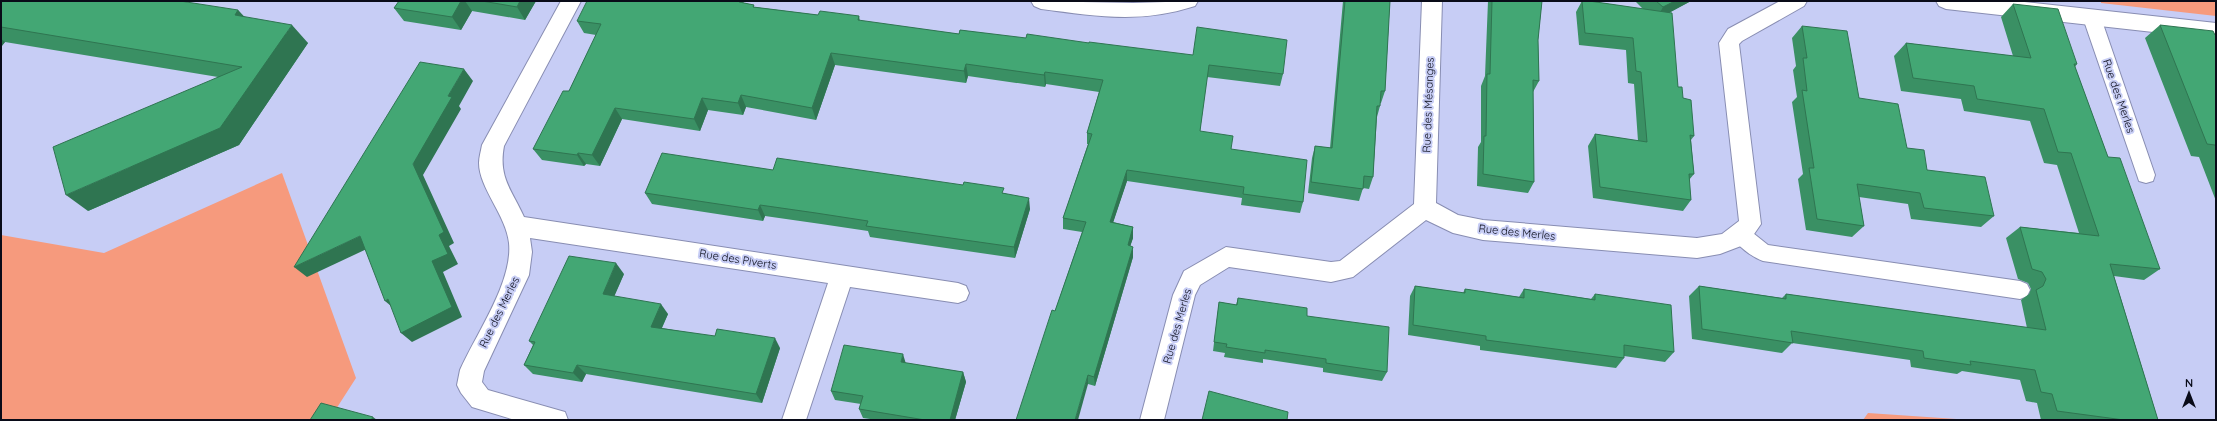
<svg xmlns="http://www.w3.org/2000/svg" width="2217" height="421" font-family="Quicksand,sans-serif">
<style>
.green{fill:#f69a7d}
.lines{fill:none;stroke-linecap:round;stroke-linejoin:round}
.service-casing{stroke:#888db2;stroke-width:2}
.minor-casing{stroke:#888db2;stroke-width:2}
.service{fill:#fff;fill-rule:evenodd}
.minor{fill:#fff;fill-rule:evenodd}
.wall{fill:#3a9064}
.shaded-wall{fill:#2f7551}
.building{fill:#43a774;stroke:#2f7551}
.labels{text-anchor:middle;stroke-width:4;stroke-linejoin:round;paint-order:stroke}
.street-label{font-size:11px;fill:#090b18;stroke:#c7cdf5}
</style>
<rect width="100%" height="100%" fill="#c7cdf5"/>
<g class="green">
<polygon points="2101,1 2216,1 2216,16 2101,3"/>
<polygon points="282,173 356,378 329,420 1,420 1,235 104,253"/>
<polygon points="1868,413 1971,420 1863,420"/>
</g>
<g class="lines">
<g class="service-casing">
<g id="service">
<polygon points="2092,11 2098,13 2101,18 2155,175 2153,181 2146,183 2139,181 2137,175 2083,18 2086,13"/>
<path d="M1741,227L1748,229L1768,245L2020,281L2027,284L2030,290L2027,296L2020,299L1763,261C1752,257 1737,246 1731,235L1734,229Z"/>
</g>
</g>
<g class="minor-casing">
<g id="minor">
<path d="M561,1H581L504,146C498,178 512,190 524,217L958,283L966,286L969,293L966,300L958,303L850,287L806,420H782L828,283L530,238L532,252L529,275L484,371L482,382L488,390L565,412L568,420H515L472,407L461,393L457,385L460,370C476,334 513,282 509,243C506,215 479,188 479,163C479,157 481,151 482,145Z"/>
<path d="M1031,1L1133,3L1198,1L1195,6C1139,24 1097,16 1041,9L1034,6Z"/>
<polygon points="1422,1 1442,1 1436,203 1458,215 1483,220 1697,238 1722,234 1739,221 1719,43 1728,29 1780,1 1807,1 1804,6 1742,41 1739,44 1761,224 1752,237 1741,246 1720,254 1697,258 1483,240 1453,233 1426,220 1353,277 1331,282 1229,267 1200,285 1195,295 1164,420 1140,420 1173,295 1184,271 1226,247 1331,262 1340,261 1414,204"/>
<polygon points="1936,1 2015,1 2216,23 2216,39 1946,9 1939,6"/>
</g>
</g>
<use href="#service" class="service"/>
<use href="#minor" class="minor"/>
</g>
<g class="wall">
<polygon points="1,1 238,10 244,17 308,43 239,145 88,211 218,77 5,42 1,47"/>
<polygon points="399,1 536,1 525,20 472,11 461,30 404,21 394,8"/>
<polygon points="1343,1 1390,1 1385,91 1381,103 1380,103 1380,106 1377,117 1373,177 1369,189 1363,188 1359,201 1308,193 1312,158 1315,146 1330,148"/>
<polygon points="1488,1 1542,1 1538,40 1539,81 1533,92 1534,182 1528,193 1477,186 1478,147 1481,142 1481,86 1485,76"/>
<polygon points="1582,1 1589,1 1643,9 1635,1 1691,1 1670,12 1678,87 1683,98 1694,136 1691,140 1694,174 1689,180 1691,200 1683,211 1593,198 1588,146 1595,134 1638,141 1634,84 1628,83 1626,50 1579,45 1576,12"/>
<polygon points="2021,1 2039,1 2038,2"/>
<polygon points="744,3 754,5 754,7 818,15 859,16 860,21 959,34 960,30 1283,74 1280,86 1207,77 1200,131 1231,149 1303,202 1300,213 1241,205 1242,198 1127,181 1113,222 1133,227 1133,238 1130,246 1133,257 1095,386 1088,384 1055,311 1082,232 1063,229 1063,218 1088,144 1087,144 1087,133 1099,92 1046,84 1045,87 968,76 966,83 835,65 816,120 746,107 743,115 708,110 700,131 622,119 600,166 586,164 584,166 542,160 533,149 569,91 596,35 584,33 577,21"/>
<polygon points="2013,4 2077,64 2075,67 2108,157 2160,269 2144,280 2114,276 2158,420 2041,420 2037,403 2026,401 2020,380 1962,371 1957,374 1911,367 1910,360 1792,343 1782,353 1692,339 1689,296 1699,286 1782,298 1786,294 2027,328 2021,300 2029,294 2031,289 2028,283 2018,279 2006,238 2020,227 2079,233 2057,165 2044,163 2030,121 1964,111 1961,99 1901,91 1894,56 1906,43 2013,56 2001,17"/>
<polygon points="2160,25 2216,35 2216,201 2199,157 2191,156 2145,38"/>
<polygon points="1802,26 1859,98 1927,170 1994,216 1981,227 1911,219 1908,204 1859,197 1864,226 1852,237 1806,230 1798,179 1803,174 1792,102 1797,97 1793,70 1796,66 1792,38"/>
<polygon points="645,193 1005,193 1030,209 1015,258 870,237 868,231 821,224 765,216 763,221 652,204"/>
<polygon points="624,274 614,296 668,314 662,328 780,348 762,403 586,374 582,382 533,374 524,365 533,345 529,341"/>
<polygon points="1415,286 1463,293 1465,289 1519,297 1524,289 1591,299 1595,294 1674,352 1665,362 1624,356 1624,358 1616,368 1480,350 1480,346 1408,335 1410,296"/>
<polygon points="1238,298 1307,316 1387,372 1382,381 1323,372 1323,368 1263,359 1263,363 1224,357 1225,353 1213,351 1219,302 1236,305"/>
<polygon points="906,363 963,372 966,382 955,420 877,420 863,418 859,409 861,404 835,400 831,391"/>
</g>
<g class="shaded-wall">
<polygon points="461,1 465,1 472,11 461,30 452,17"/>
<polygon points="520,1 536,1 525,20 517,7"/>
<polygon points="740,1 743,1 746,9 739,2"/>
<polygon points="1675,1 1691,1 1656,20 1663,7"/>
<polygon points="238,10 255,28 235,15"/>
<polygon points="292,25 308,43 239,145 88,211 66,195 220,128"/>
<polygon points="1,39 5,42 1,47"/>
<polygon points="831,53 835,65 816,120 812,108"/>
<polygon points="966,64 968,76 966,83 964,71"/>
<polygon points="464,69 473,81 459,106 461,109 423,175 454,243 449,246 458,264 443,272 462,317 412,342 401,333 432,261 439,235 413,164 448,96"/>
<polygon points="1045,72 1046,84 1045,87 1044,75"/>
<polygon points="741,95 746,107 743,115 738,103"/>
<polygon points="702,98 708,110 700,131 694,119"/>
<polygon points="615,108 622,119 600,166 592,155"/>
<polygon points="578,153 586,164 584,166 577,155"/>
<polygon points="1127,170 1127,181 1110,232 1110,222"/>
<polygon points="1029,198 1030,209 1015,258 1014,247"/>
<polygon points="760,205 765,216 763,221 758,210"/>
<polygon points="1133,227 1133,238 1127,256 1128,245"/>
<polygon points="360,236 371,247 307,277 294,267"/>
<polygon points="1133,247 1133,257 1095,386 1094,377"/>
<polygon points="616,263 624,274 611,304 603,294"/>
<polygon points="388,299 397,311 385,301"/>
<polygon points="661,304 668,314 658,336 651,327"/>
<polygon points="775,338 780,348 762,403 756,394"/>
<polygon points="903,354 906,364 901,362"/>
<polygon points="577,365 586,374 582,382 573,373"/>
<polygon points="963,372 966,382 955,420 950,420"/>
<polygon points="1088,375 1088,384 1078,420 1075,420"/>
<polygon points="373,417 377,420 371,420"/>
</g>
<g class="building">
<polygon points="1,1 180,1 238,10 235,15 292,25 220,128 66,195 53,147 242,67 1,27"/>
<polygon points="399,1 461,1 452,17 394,8"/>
<polygon points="482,1 520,1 517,7"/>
<polygon points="587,1 740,1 739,2 754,5 753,7 818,15 820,11 859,16 858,20 959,34 960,30 1026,38 1027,34 1089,43 1089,42 1193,55 1197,27 1274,38 1287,40 1283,74 1209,65 1200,131 1233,136 1231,149 1307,160 1303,202 1243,194 1244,187 1127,170 1110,222 1133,227 1128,245 1133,247 1094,377 1088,375 1075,420 1016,420 1052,310 1055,311 1086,222 1063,218 1092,134 1087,133 1103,80 1045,72 1044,75 966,64 964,71 831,53 812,108 741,95 738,103 702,98 694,119 615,108 592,155 578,153 577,155 533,149 563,91 569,91 601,24 577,21"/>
<polygon points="1345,1 1390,1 1385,91 1381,91 1380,106 1377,106 1373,177 1364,176 1363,189 1311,182 1315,146 1332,148"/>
<polygon points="1492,1 1542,1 1538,40 1539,81 1533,80 1534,182 1483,174 1484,136 1486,136 1487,74 1490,74"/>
<polygon points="1582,1 1589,1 1672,13 1678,87 1682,87 1683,98 1691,100 1694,136 1690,135 1694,174 1689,174 1691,200 1600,187 1595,134 1647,142 1641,72 1636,71 1633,38 1585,33"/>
<polygon points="1656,1 1675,1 1663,7"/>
<polygon points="2013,4 2058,9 2077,64 2074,64 2108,157 2120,158 2160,269 2110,264 2158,420 2124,420 2057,411 2052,394 2041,392 2035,370 1970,361 1971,365 1924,358 1923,351 1791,331 1793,343 1702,329 1699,286 1786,299 1786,294 2046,330 2036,290 2043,286 2046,279 2042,272 2032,269 2020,227 2099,236 2071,153 2058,152 2044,109 1977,99 1974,86 1913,78 1906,43 2031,58"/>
<polygon points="2160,25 2213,31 2215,35 2216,35 2216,147 2215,145 2207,144"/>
<polygon points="1802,26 1847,31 1859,98 1898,104 1907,148 1924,150 1927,170 1985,177 1994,216 1924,208 1920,193 1857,184 1864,226 1817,219 1809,168 1814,168 1802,90 1807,91 1803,58 1807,58"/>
<polygon points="420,62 464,69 448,96 452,97 413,164 444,232 439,235 448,254 432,261 452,307 401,333 388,299 385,301 360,236 294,267"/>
<polygon points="662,153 773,170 777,158 963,185 964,182 1004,188 1002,193 1029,198 1014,247 866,226 868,221 816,213 760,205 758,210 645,193"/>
<polygon points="569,256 616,263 603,294 661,304 651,327 715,336 717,329 775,338 756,394 577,365 573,373 524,365 535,342 529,341"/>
<polygon points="1415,286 1465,293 1465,289 1524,298 1524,289 1595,300 1595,294 1671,305 1674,352 1624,345 1624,358 1486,340 1486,336 1413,325"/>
<polygon points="1238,298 1307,308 1307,316 1389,327 1387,372 1326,363 1326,359 1265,350 1265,353 1226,347 1227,344 1214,342 1219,302 1237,305"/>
<polygon points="844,345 903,354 901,362 963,372 950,420 925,420 859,409 863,396 831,391"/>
<polygon points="1209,391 1288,412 1287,420 1202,420"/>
<polygon points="321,403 373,417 371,420 310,420"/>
</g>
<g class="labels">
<g class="street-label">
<text transform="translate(2119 96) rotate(71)" y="4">Rue des Merles</text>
<text transform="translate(1428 105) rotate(-88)" y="4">Rue des Mésanges</text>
<text transform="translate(1517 232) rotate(6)" y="4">Rue des Merles</text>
<text transform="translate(738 259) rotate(9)" y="4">Rue des Piverts</text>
<text transform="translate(499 312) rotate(-64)" y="4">Rue des Merles</text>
<text transform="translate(1177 326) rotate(-74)" y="4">Rue des Merles</text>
</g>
</g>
<rect width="2217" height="421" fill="none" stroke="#090b18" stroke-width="4"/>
<g transform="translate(2189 393)" stroke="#c7cdf5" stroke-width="3" paint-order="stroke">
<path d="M0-3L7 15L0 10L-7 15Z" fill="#090b18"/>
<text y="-6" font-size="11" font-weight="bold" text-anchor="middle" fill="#090b18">N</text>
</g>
</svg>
